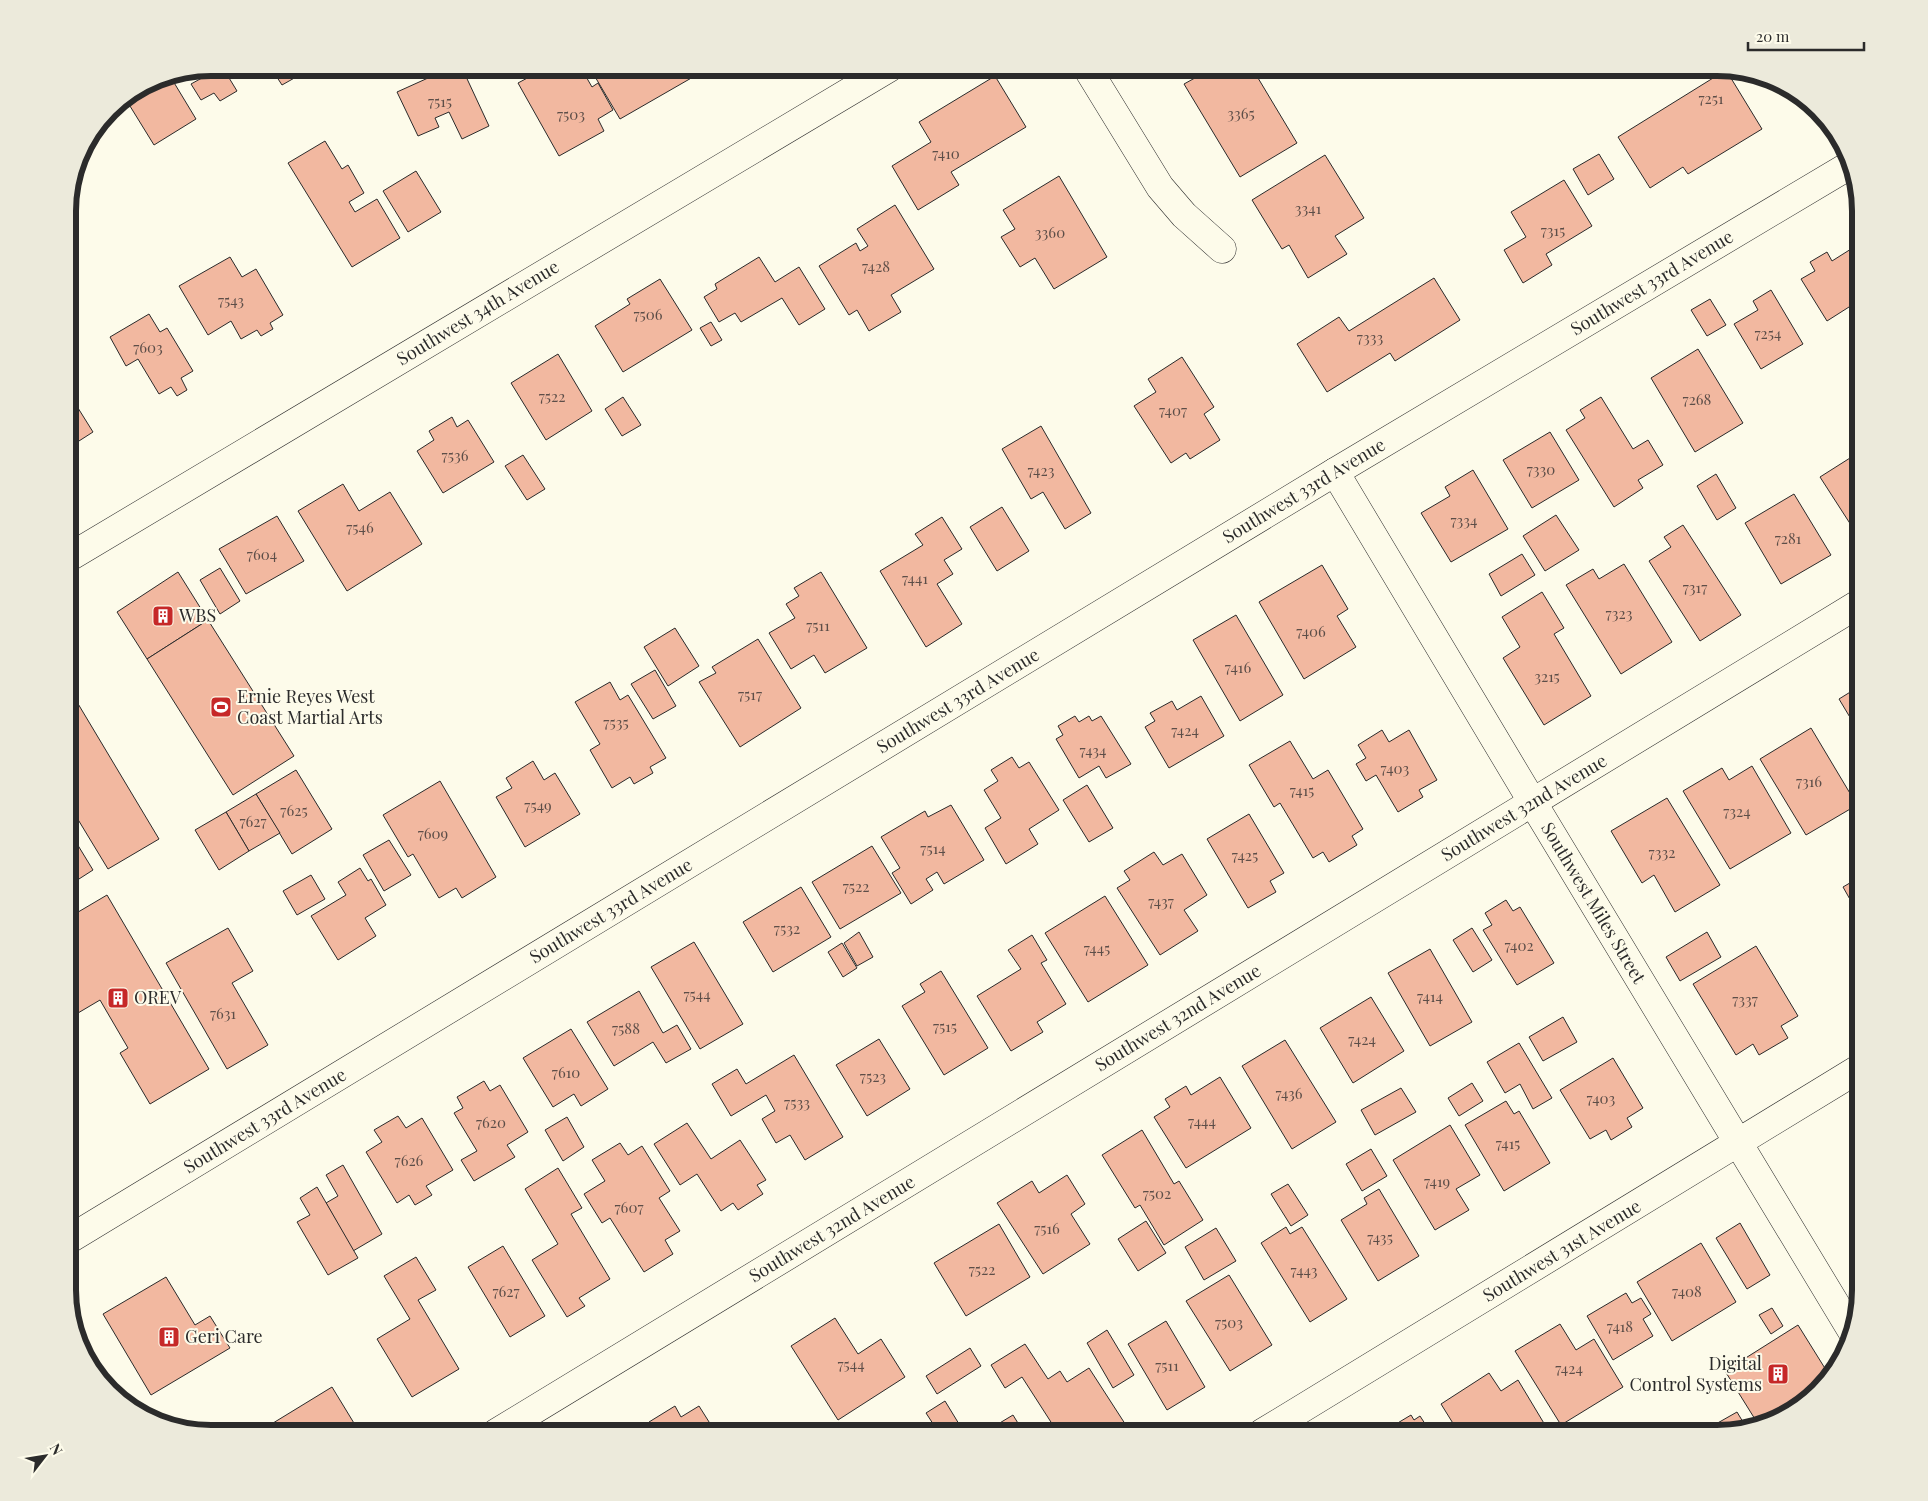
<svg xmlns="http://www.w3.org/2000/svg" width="1928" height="1501" font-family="'Playfair Display',serif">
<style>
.building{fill:#f2b8a0;stroke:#2b2b2b}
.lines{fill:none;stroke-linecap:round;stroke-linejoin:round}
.minor-casing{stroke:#2b2b2b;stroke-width:29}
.minor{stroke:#fdfbea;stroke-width:28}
.labels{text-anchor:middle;stroke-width:4;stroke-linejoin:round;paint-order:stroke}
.number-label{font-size:15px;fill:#5d4e48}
.street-label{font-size:18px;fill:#2b2b2b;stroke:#fdfbea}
.poi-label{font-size:18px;fill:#2b2b2b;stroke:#fdfbea;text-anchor:start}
.rim{fill:none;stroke:#2b2b2b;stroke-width:6}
</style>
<rect width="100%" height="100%" fill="#fdfbea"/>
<g class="building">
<polygon points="220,68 223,68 237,91 220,101 214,93 201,100 191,84"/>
<polygon points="271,68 312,68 282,85"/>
<polygon points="423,68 462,68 489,126 462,139 449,112 435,118 439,127 418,136 397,92 428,78"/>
<polygon points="546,68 581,68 592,87 598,83 613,110 598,119 604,131 559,156 518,83"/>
<polygon points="607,68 706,68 707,69 620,119 594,75"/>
<polygon points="1213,68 1252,68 1297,143 1240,177 1184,84"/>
<polygon points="1726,70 1762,129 1688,174 1683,167 1650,188 1618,137"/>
<polygon points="170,76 196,119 154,145 125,98 156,78"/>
<polygon points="995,76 1026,127 951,172 959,185 918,210 892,166 931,142 919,122"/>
<polygon points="325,141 342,169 348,165 364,193 349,202 355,212 377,199 400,238 352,267 288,163"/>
<polygon points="1599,154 1614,179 1588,195 1573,169"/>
<polygon points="1325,155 1364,218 1335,236 1347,254 1308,278 1289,245 1282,249 1252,200"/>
<polygon points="416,171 441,212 408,232 383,191"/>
<polygon points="1059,176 1107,257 1054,289 1035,258 1020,267 1001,237 1015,229 1003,210"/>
<polygon points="1564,180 1592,226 1546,254 1552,265 1523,283 1504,250 1526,237 1511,212"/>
<polygon points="895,205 934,269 891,295 901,312 869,331 857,310 849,315 819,266 856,243 860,251 868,246 857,229"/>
<polygon points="1851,249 1860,265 1860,300 1827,321 1801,279 1815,271 1810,262 1827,252 1832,261"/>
<polygon points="230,257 242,277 256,269 283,315 270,323 273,329 261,336 257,330 241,339 231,321 208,335 179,286"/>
<polygon points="759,257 775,282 799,267 825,309 799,325 782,298 741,322 735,313 719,322 704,297 717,289 715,284"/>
<polygon points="1434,278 1460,320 1395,361 1390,353 1327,392 1297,344 1339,317 1349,331"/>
<polygon points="660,279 692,330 623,372 595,326 630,304 627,299"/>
<polygon points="1771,290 1803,344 1761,369 1734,324 1758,310 1753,301"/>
<polygon points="1710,299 1726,325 1707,336 1691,310"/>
<polygon points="149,314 160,332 167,328 193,371 181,378 187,390 177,396 171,387 159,394 138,359 126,366 110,337"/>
<polygon points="711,322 722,340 711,346 700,328"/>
<polygon points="1698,349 1743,423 1695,452 1651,378"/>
<polygon points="558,354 592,411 546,440 511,383"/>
<polygon points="1182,357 1214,407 1204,414 1220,440 1190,459 1186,453 1171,463 1134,406 1156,392 1148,379"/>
<polygon points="68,392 93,432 68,448"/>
<polygon points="623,397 641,425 622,436 605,409"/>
<polygon points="1601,397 1633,449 1648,440 1663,465 1638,480 1643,488 1614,507 1566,430 1585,418 1580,410"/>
<polygon points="452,417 457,427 468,420 494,462 443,493 417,451 434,440 429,431"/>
<polygon points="1041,426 1091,513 1065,529 1043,492 1031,499 1002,449"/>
<polygon points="1550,432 1579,480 1532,508 1503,460"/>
<polygon points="523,455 545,489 527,500 505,466"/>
<polygon points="1850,458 1855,465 1860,462 1860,539 1820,477"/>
<polygon points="1473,470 1508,529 1451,562 1421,513 1450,496 1445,487"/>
<polygon points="1716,474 1736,508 1717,520 1697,486"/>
<polygon points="343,484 359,511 390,492 422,544 347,591 298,511"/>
<polygon points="1794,494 1831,555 1781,584 1745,523"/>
<polygon points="1002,507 1029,551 997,571 970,527"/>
<polygon points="1556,515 1579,550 1545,571 1523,536"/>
<polygon points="277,516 304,561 246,594 219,549"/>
<polygon points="942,517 962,549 944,560 953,574 937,584 962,624 926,647 880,571 923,545 915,534"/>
<polygon points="1683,525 1741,615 1700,641 1649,561 1671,547 1664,537"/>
<polygon points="1522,554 1535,575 1501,596 1489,574"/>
<polygon points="1624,564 1672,642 1621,674 1566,585 1593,569 1599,579"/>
<polygon points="1322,565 1348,609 1337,616 1356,647 1304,679 1259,602"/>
<polygon points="220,568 240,601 220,614 200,580"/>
<polygon points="178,572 208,620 147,659 117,612"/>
<polygon points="821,572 867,648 825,673 814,655 791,669 769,633 795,618 786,604 799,596 794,588"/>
<polygon points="1542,592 1564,628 1554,634 1591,696 1544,725 1503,658 1520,647 1502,617"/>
<polygon points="1236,615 1283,695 1240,721 1193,640"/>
<polygon points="208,620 294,756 233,795 147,659"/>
<polygon points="675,628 699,666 668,686 644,647"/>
<polygon points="758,639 801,708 740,747 699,682 716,673 712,667"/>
<polygon points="655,670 676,706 653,719 631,684"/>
<polygon points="610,682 620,700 628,695 666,758 650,767 653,773 634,784 630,777 612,788 590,750 600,744 575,702"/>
<polygon points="1860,686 1860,734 1839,699"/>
<polygon points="68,687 159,839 108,869 68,803"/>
<polygon points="1201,696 1224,736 1169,768 1145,727 1155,721 1150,713 1172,701 1177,710"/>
<polygon points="1075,716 1079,722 1089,716 1092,721 1101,716 1131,764 1106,778 1099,766 1079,778 1056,739 1063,735 1058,726"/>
<polygon points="1811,728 1857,805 1806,835 1760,759"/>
<polygon points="1382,730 1389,742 1409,730 1437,780 1419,790 1423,797 1398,812 1376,775 1366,781 1356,764 1366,758 1358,745"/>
<polygon points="1290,741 1313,779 1328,770 1363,829 1352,836 1357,845 1329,862 1323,852 1313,858 1280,803 1274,807 1249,765"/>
<polygon points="1012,757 1019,768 1029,762 1059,810 1029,829 1038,844 1006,864 985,828 1001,818 984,790 998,781 991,770"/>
<polygon points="533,761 544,780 555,773 580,814 525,847 496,797 512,788 506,778"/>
<polygon points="1752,766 1791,833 1730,869 1683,791 1722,768 1729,780"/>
<polygon points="296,770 332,829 292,854 256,794"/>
<polygon points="440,781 496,877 462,898 456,888 439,898 413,854 408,857 383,815"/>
<polygon points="1087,785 1113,828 1089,842 1063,800"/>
<polygon points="256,794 280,833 249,851 226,812"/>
<polygon points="1667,798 1720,885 1675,912 1654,875 1642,883 1611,831"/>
<polygon points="951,805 984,860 944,884 937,872 926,879 933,890 911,904 892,873 900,868 881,837 925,811 928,817"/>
<polygon points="226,812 249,851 219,870 195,830"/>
<polygon points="1249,814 1284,873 1270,881 1276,892 1248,908 1207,839"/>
<polygon points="68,829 93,870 68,886"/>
<polygon points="389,840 411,875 384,891 363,855"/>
<polygon points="872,846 901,893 840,929 812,882"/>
<polygon points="1154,852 1163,865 1182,854 1207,895 1184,910 1198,931 1160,955 1117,888 1130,880 1124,871"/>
<polygon points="360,868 368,881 371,879 386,905 365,918 376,936 338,960 311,916 346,895 338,882"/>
<polygon points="311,875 325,899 297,915 283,891"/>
<polygon points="1860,877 1860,917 1843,887"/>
<polygon points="801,887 831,937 773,972 743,922"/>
<polygon points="107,895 209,1069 150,1104 120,1053 128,1048 100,1000 78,1013 68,996 68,918"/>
<polygon points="1105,896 1148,965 1088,1002 1045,933"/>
<polygon points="1506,900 1513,911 1520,907 1554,963 1517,985 1483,930 1492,925 1485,913"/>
<polygon points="228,928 253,971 232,983 268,1045 227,1069 166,963"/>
<polygon points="1472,928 1492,960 1473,972 1453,940"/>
<polygon points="859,932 873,957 857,966 844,943"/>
<polygon points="1707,932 1721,957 1680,981 1666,957"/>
<polygon points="1032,935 1047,960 1041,963 1066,1004 1037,1022 1043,1032 1011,1051 977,996 1021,969 1008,950"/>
<polygon points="694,942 743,1024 700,1049 651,967"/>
<polygon points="842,943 857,968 843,977 828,952"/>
<polygon points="1756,946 1798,1016 1781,1026 1788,1038 1759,1055 1753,1044 1736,1055 1693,984"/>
<polygon points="1430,949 1472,1022 1430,1046 1388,973"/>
<polygon points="941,971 988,1048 944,1075 902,1006 925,992 920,984"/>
<polygon points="639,991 663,1033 677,1025 691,1049 666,1063 653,1042 614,1066 587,1022"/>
<polygon points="1371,997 1404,1051 1353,1083 1320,1028"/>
<polygon points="1563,1017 1577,1042 1543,1061 1529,1037"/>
<polygon points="571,1029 608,1089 581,1106 574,1094 553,1107 523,1058"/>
<polygon points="879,1039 910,1089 867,1116 836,1065"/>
<polygon points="1285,1040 1336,1122 1292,1149 1242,1066"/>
<polygon points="1519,1043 1552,1098 1533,1109 1520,1084 1505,1093 1487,1062"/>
<polygon points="794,1055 843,1137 805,1160 790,1135 776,1143 762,1119 775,1111 766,1095 731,1116 712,1084 737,1069 746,1084"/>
<polygon points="1613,1058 1643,1108 1627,1118 1632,1127 1611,1140 1606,1130 1590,1139 1560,1090"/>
<polygon points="1220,1077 1251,1128 1186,1168 1154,1117 1170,1107 1165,1099 1186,1086 1191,1095"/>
<polygon points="484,1081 490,1091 500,1085 528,1132 507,1145 515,1157 474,1181 461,1160 477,1151 454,1113 463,1108 457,1097"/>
<polygon points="1472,1083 1483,1101 1459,1116 1448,1098"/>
<polygon points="1401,1088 1416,1112 1375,1135 1361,1110"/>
<polygon points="1506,1101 1514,1114 1519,1111 1550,1163 1504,1191 1465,1125"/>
<polygon points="398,1116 406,1128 422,1118 453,1170 426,1186 432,1195 415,1205 409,1195 397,1203 366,1152 382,1142 374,1130"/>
<polygon points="567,1117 584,1147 563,1161 545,1130"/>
<polygon points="687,1123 711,1159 740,1140 766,1180 757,1185 763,1194 738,1210 733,1203 721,1211 697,1174 680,1185 654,1144"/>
<polygon points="1450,1125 1480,1175 1456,1189 1469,1210 1435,1230 1393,1160"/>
<polygon points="1142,1130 1174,1184 1179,1181 1203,1220 1164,1245 1140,1205 1135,1208 1102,1155"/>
<polygon points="620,1143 628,1155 642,1146 670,1191 659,1198 680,1231 665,1240 673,1254 644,1272 610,1218 602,1223 584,1194 605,1181 592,1160"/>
<polygon points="1371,1149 1387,1176 1362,1191 1346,1164"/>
<polygon points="343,1165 382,1234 353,1251 326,1203 338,1196 326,1175"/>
<polygon points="558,1168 582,1208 571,1214 610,1279 579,1298 585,1306 567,1317 532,1260 558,1244 525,1189"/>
<polygon points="1067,1175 1085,1204 1071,1214 1090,1244 1043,1274 997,1203 1032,1181 1039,1193"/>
<polygon points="1288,1184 1308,1215 1291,1226 1271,1194"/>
<polygon points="317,1187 358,1258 328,1275 297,1222 310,1215 300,1198"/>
<polygon points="1379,1189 1419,1256 1378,1281 1341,1220 1367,1204 1364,1198"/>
<polygon points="1146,1221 1166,1253 1138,1271 1118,1239"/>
<polygon points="1740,1223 1770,1275 1747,1289 1716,1238"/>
<polygon points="999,1224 1030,1277 966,1316 934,1263"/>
<polygon points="1286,1227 1290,1234 1302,1227 1347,1299 1310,1322 1261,1243"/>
<polygon points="1216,1228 1236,1261 1204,1280 1185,1247"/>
<polygon points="1701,1243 1736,1302 1672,1341 1637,1282"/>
<polygon points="503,1246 545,1316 510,1337 468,1267"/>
<polygon points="416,1257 436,1290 418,1300 459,1369 412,1397 377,1339 410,1319 384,1276"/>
<polygon points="1229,1275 1272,1345 1230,1371 1186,1301"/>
<polygon points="166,1277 195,1325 210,1316 230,1348 151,1395 103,1314"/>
<polygon points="1626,1293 1632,1303 1641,1298 1651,1314 1643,1319 1653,1336 1613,1360 1587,1316"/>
<polygon points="1772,1308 1783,1326 1771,1334 1759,1315"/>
<polygon points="835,1318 858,1354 881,1339 905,1377 838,1420 791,1346"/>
<polygon points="1166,1321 1205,1387 1167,1410 1128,1344"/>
<polygon points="1560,1324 1576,1350 1594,1339 1623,1387 1561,1425 1515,1351"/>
<polygon points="1798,1325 1831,1378 1780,1419 1758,1424 1725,1371"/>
<polygon points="1107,1330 1134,1375 1113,1388 1087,1343"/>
<polygon points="1025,1344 1048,1379 1060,1371 1067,1382 1089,1368 1131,1433 1058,1433 1022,1377 1005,1388 991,1365"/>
<polygon points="970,1348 981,1366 937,1394 926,1376"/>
<polygon points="1489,1373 1501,1391 1518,1380 1545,1425 1531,1433 1459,1433 1441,1404"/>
<polygon points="332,1387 360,1433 262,1433 260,1431"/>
<polygon points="945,1401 959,1424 944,1433 939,1433 926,1413"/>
<polygon points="675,1406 681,1417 699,1406 716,1433 657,1433 649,1422"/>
<polygon points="1737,1412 1746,1427 1717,1434 1700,1433"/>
<polygon points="1013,1415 1024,1433 983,1433"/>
<polygon points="1411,1415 1414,1420 1420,1416 1431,1433 1388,1433 1386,1430"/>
</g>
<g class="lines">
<g class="minor-casing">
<g id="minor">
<polyline points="1087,68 1160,187 1184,215 1222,249"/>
<polyline points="1335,472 1533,803 1853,1333"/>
<polyline points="68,558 889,68"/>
<polyline points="68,1240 1335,472 1850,165"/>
<polyline points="496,1433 1860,603"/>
<polyline points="1262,1433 1860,1068"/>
</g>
</g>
<use href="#minor" class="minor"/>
</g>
<defs>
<g id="building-square" transform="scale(1.125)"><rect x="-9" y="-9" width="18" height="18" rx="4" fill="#c62828" stroke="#fdfbea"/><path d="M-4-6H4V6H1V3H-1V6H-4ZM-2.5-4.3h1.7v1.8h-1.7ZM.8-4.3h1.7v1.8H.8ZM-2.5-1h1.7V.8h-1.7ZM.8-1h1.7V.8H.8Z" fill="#fff"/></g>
<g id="stadium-square" transform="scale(1.125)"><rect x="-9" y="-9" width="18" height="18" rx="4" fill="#c62828" stroke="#fdfbea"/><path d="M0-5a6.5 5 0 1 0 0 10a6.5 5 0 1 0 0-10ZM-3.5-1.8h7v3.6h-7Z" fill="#fff"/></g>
</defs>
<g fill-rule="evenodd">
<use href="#building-square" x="163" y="616"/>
<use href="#stadium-square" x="221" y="707"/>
<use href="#building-square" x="118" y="998"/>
<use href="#building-square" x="169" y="1337"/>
<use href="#building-square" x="1778" y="1374"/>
</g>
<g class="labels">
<g class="number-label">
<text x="1711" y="104">7251</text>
<text x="440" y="107">7515</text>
<text x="1241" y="119">3365</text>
<text x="571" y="120">7503</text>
<text x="946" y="159">7410</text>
<text x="1308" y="214">3341</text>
<text x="1553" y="236">7315</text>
<text x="1050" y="238">3360</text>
<text x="876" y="272">7428</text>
<text x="231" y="306">7543</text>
<text x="648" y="320">7506</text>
<text x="1768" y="339">7254</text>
<text x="1370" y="343">7333</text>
<text x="148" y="353">7603</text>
<text x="552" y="402">7522</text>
<text x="1697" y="405">7268</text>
<text x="1173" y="416">7407</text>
<text x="455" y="461">7536</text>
<text x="1541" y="475">7330</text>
<text x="1041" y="476">7423</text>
<text x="1464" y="526">7334</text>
<text x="360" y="533">7546</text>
<text x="1788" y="544">7281</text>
<text x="262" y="560">7604</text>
<text x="915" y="584">7441</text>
<text x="1695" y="593">7317</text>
<text x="1619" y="619">7323</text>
<text x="818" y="631">7511</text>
<text x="1311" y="637">7406</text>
<text x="1238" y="673">7416</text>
<text x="1547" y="682">3215</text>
<text x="750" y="700">7517</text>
<text x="616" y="728">7535</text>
<text x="1185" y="736">7424</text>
<text x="1093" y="756">7434</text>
<text x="1395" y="774">7403</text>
<text x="1809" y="787">7316</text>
<text x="1302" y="796">7415</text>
<text x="538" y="811">7549</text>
<text x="294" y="816">7625</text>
<text x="1737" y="817">7324</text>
<text x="253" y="827">7627</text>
<text x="433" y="839">7609</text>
<text x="933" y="854">7514</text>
<text x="1662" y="858">7332</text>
<text x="1245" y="861">7425</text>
<text x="856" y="892">7522</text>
<text x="1161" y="907">7437</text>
<text x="787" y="934">7532</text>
<text x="1519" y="951">7402</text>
<text x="1097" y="954">7445</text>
<text x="697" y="1000">7544</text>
<text x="1430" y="1002">7414</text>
<text x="1745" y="1005">7337</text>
<text x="223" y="1019">7631</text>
<text x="945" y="1032">7515</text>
<text x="626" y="1034">7588</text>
<text x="1362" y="1045">7424</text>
<text x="566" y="1078">7610</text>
<text x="873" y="1082">7523</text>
<text x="1289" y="1099">7436</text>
<text x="1601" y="1104">7403</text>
<text x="797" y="1108">7533</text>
<text x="1202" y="1127">7444</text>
<text x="491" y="1128">7620</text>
<text x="1508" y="1149">7415</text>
<text x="409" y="1166">7626</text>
<text x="1437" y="1187">7419</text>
<text x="1157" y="1199">7502</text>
<text x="629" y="1213">7607</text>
<text x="1047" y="1234">7516</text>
<text x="1380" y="1243">7435</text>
<text x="982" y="1275">7522</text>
<text x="1304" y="1276">7443</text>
<text x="506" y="1297">7627</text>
<text x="1687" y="1297">7408</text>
<text x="1229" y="1328">7503</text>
<text x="1620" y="1332">7418</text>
<text x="851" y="1370">7544</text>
<text x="1167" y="1371">7511</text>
<text x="1569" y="1374">7424</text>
</g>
<g class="street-label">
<text transform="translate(1652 283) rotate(-31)" y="6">Southwest 33rd Avenue</text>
<text transform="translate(478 313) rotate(-31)" y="6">Southwest 34th Avenue</text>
<text transform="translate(1304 491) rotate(-31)" y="6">Southwest 33rd Avenue</text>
<text transform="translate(958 701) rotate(-31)" y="6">Southwest 33rd Avenue</text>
<text transform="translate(1524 808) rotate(-31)" y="6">Southwest 32nd Avenue</text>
<text transform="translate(1593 903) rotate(59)" y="6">Southwest Miles Street</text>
<text transform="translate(611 911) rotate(-31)" y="6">Southwest 33rd Avenue</text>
<text transform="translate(1178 1018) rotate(-31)" y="6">Southwest 32nd Avenue</text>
<text transform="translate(265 1121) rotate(-31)" y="6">Southwest 33rd Avenue</text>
<text transform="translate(832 1229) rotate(-31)" y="6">Southwest 32nd Avenue</text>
<text transform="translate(1562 1251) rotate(-31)" y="6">Southwest 31st Avenue</text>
</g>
<g class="poi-label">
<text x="179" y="622">WBS</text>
<text x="237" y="703">Ernie Reyes West<tspan x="237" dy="21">Coast Martial Arts</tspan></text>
<text x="134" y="1004">OREV</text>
<text x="185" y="1343">Geri Care</text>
<text x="1762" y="1370" text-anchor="end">Digital<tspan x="1762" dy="21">Control Systems</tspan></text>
</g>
</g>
<path d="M0 0H1928V1501H0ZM211 76H1717A135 135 0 0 1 1852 211V1290A135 135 0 0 1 1717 1425H211A135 135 0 0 1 76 1290V211A135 135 0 0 1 211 76Z" fill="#eceadb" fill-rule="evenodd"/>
<path class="rim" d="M211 76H1717A135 135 0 0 1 1852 211V1290A135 135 0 0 1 1717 1425H211A135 135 0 0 1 76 1290V211A135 135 0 0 1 211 76Z"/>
<g transform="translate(45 1456) rotate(59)" stroke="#fdfbea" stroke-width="4" paint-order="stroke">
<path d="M0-4L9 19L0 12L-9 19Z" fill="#2b2b2b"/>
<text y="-8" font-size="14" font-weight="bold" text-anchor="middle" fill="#2b2b2b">N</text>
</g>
<path d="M1748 42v8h116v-8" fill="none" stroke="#2b2b2b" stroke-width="2.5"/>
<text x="1756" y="42" font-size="15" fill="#2b2b2b" stroke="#fdfbea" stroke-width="4" paint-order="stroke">20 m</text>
</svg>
